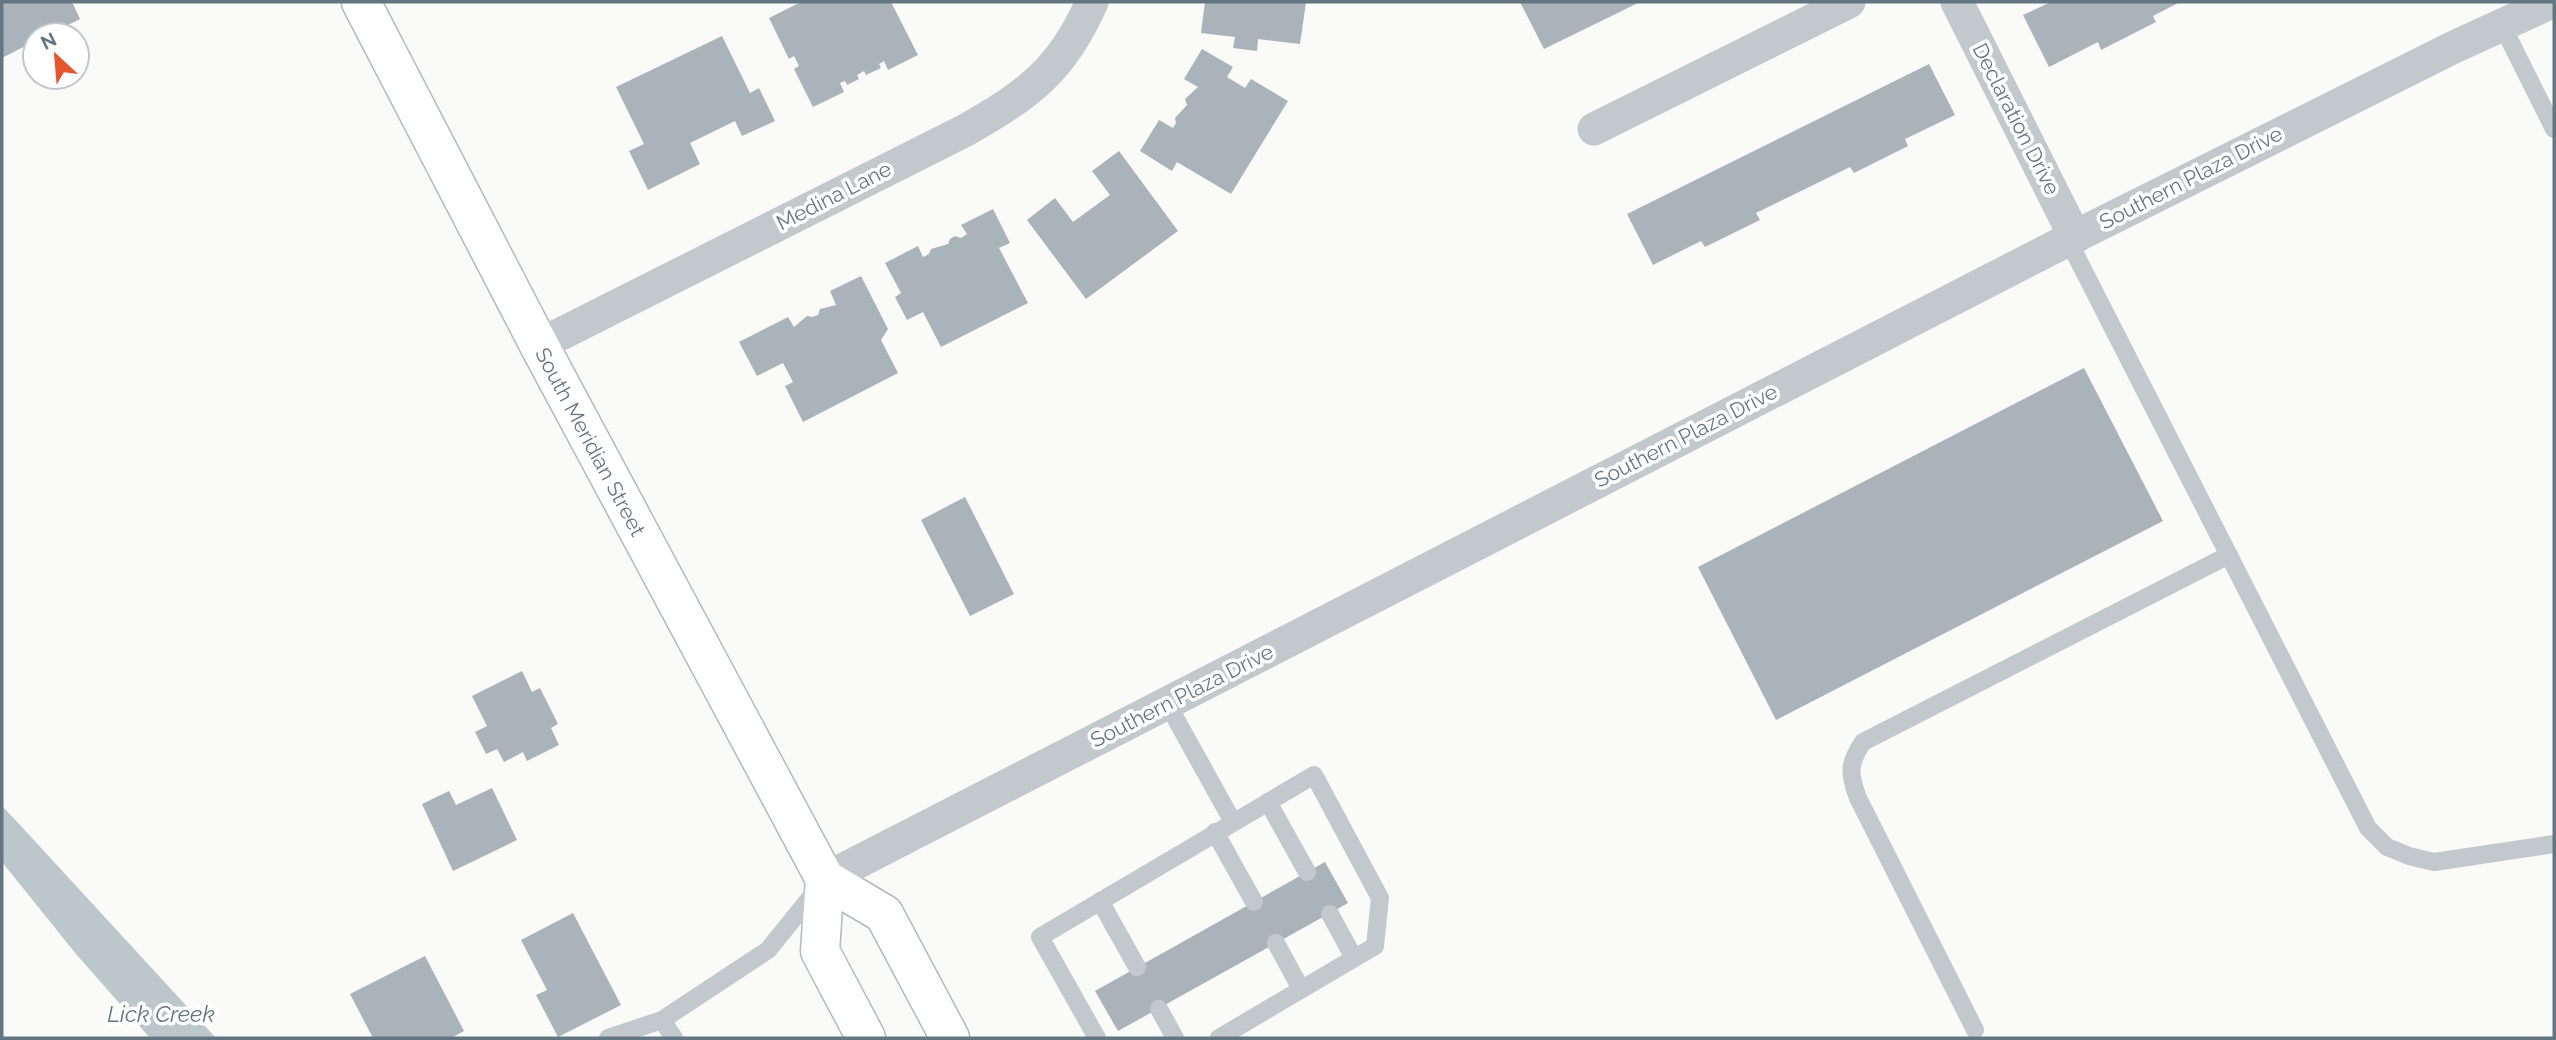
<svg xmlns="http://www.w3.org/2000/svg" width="2556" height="1040" font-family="Raleway,sans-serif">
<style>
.water{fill:#bbc7cb}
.building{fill:#aab3b9}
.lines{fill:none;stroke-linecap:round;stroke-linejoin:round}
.secondary-casing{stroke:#b3babf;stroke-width:41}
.service{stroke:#c3c8cc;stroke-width:18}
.minor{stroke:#c3c8cc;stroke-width:33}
.secondary{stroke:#fff;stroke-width:38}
.labels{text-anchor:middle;stroke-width:7;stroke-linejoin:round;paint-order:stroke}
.street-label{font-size:21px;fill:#657683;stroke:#fff}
.water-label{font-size:23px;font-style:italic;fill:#60757c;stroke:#fff}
</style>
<rect width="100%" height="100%" fill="#fafaf8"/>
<polygon class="water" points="2,806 20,825 216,1038 150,1038 76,954 2,862"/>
<g class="building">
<polygon points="2,2 72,2 80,19 48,35 35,35 35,41 2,58"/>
<polygon points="801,2 891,2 918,55 888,70 884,61 879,64 881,68 866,75 864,71 857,75 859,79 847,85 845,81 840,83 844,92 813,107 794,69 799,66 794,56 789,59 769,18"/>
<polygon points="1205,2 1306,2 1300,44 1258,39 1257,51 1233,48 1235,37 1201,33"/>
<polygon points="1520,2 1640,2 1544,49"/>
<polygon points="2051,2 2180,2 2153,16 2156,22 2101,50 2098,42 2049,67 2023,15"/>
<polygon points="722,36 750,93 759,88 775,121 742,136 735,121 690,143 700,164 648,190 629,151 644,144 616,87"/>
<polygon points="1202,49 1233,67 1227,77 1245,88 1251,79 1288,101 1231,194 1177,162 1172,171 1140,151 1159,120 1173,128 1176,123 1175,118 1187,105 1185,99 1198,87 1184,79"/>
<polygon points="1929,64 1955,115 1905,139 1908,146 1854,173 1850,167 1756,213 1760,220 1705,247 1701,241 1653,265 1627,214"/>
<polygon points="1119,151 1178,231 1086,299 1027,220 1055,198 1073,222 1110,195 1092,171"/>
<polygon points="993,209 1010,243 999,248 1028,303 941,347 923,312 907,320 895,297 901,293 885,263 918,246 923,257 929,254 931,249 948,244 950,239 955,236 961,238 967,234 961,225"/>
<polygon points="861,276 888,329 881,340 898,373 803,422 785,386 793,382 783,363 757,376 739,342 788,317 794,327 807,316 812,317 818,315 820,309 836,305 830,291"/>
<polygon points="2084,368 2163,521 1776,720 1698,567"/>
<polygon points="965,497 1014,594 970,616 921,520"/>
<polygon points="522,671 532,692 540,688 558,724 551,728 559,745 527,761 523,752 504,762 497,749 486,754 475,732 487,726 472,696"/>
<polygon points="492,788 517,840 453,871 422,804 449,791 456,805"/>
<polygon points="1325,862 1348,903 1118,1031 1095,991"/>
<polygon points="573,913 621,1005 558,1037 536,995 547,990 521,940"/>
<polygon points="425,956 464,1031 451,1038 373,1038 350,994"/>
</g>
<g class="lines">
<g class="secondary-casing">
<g id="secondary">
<polyline points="361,2 539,345 825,879 884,914 950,1038"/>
<polyline points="825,879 820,951 866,1038"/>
</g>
</g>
<g class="service">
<polyline points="2502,25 2554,129"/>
<polyline points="2068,240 2368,828 2387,847 2409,856 2434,862 2554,844"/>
<polyline points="1167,703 1233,822"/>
<polyline points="1268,802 1307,872"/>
<polyline points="1215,832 1254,902"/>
<polyline points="1100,901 1137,967"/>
<polyline points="1330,914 1354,958"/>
<polyline points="1276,943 1301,989"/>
<polyline points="1159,1009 1175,1038"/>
<polyline points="662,1020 674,1038"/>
<path d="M1975,1030L1858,798C1849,774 1848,764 1863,742L2229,555"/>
<polyline points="608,1038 662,1020 768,950 819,887"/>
<polyline points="1097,1038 1040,937 1314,775 1380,898 1375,946 1219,1038"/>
</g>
<g class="minor">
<polyline points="1957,2 2075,237"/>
<polyline points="1594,129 1849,2"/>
<path d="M539,345L966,130C1029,94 1062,70 1092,2"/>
<polyline points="825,879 2068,240 2452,48 2552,2"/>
</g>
<use href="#secondary" class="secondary"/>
</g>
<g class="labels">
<g class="street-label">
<text transform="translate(2016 119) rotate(63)" y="7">Declaration Drive</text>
<text transform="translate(2191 178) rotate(-27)" y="7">Southern Plaza Drive</text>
<text transform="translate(834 196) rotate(-27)" y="7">Medina Lane</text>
<text transform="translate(1686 436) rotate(-27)" y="7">Southern Plaza Drive</text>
<text transform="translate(590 442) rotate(62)" y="7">South Meridian Street</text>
<text transform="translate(1182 696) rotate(-27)" y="7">Southern Plaza Drive</text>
</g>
<g class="water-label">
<text x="161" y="1022">Lick Creek</text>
</g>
</g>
<rect width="2556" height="1040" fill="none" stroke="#657683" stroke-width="7"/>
<g transform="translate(56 56) rotate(334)"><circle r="33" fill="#ffffff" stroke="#c1c8cd" stroke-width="2"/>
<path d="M0-5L12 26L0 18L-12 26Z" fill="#e4572e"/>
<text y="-10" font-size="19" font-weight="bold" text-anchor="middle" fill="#657683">N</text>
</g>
</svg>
